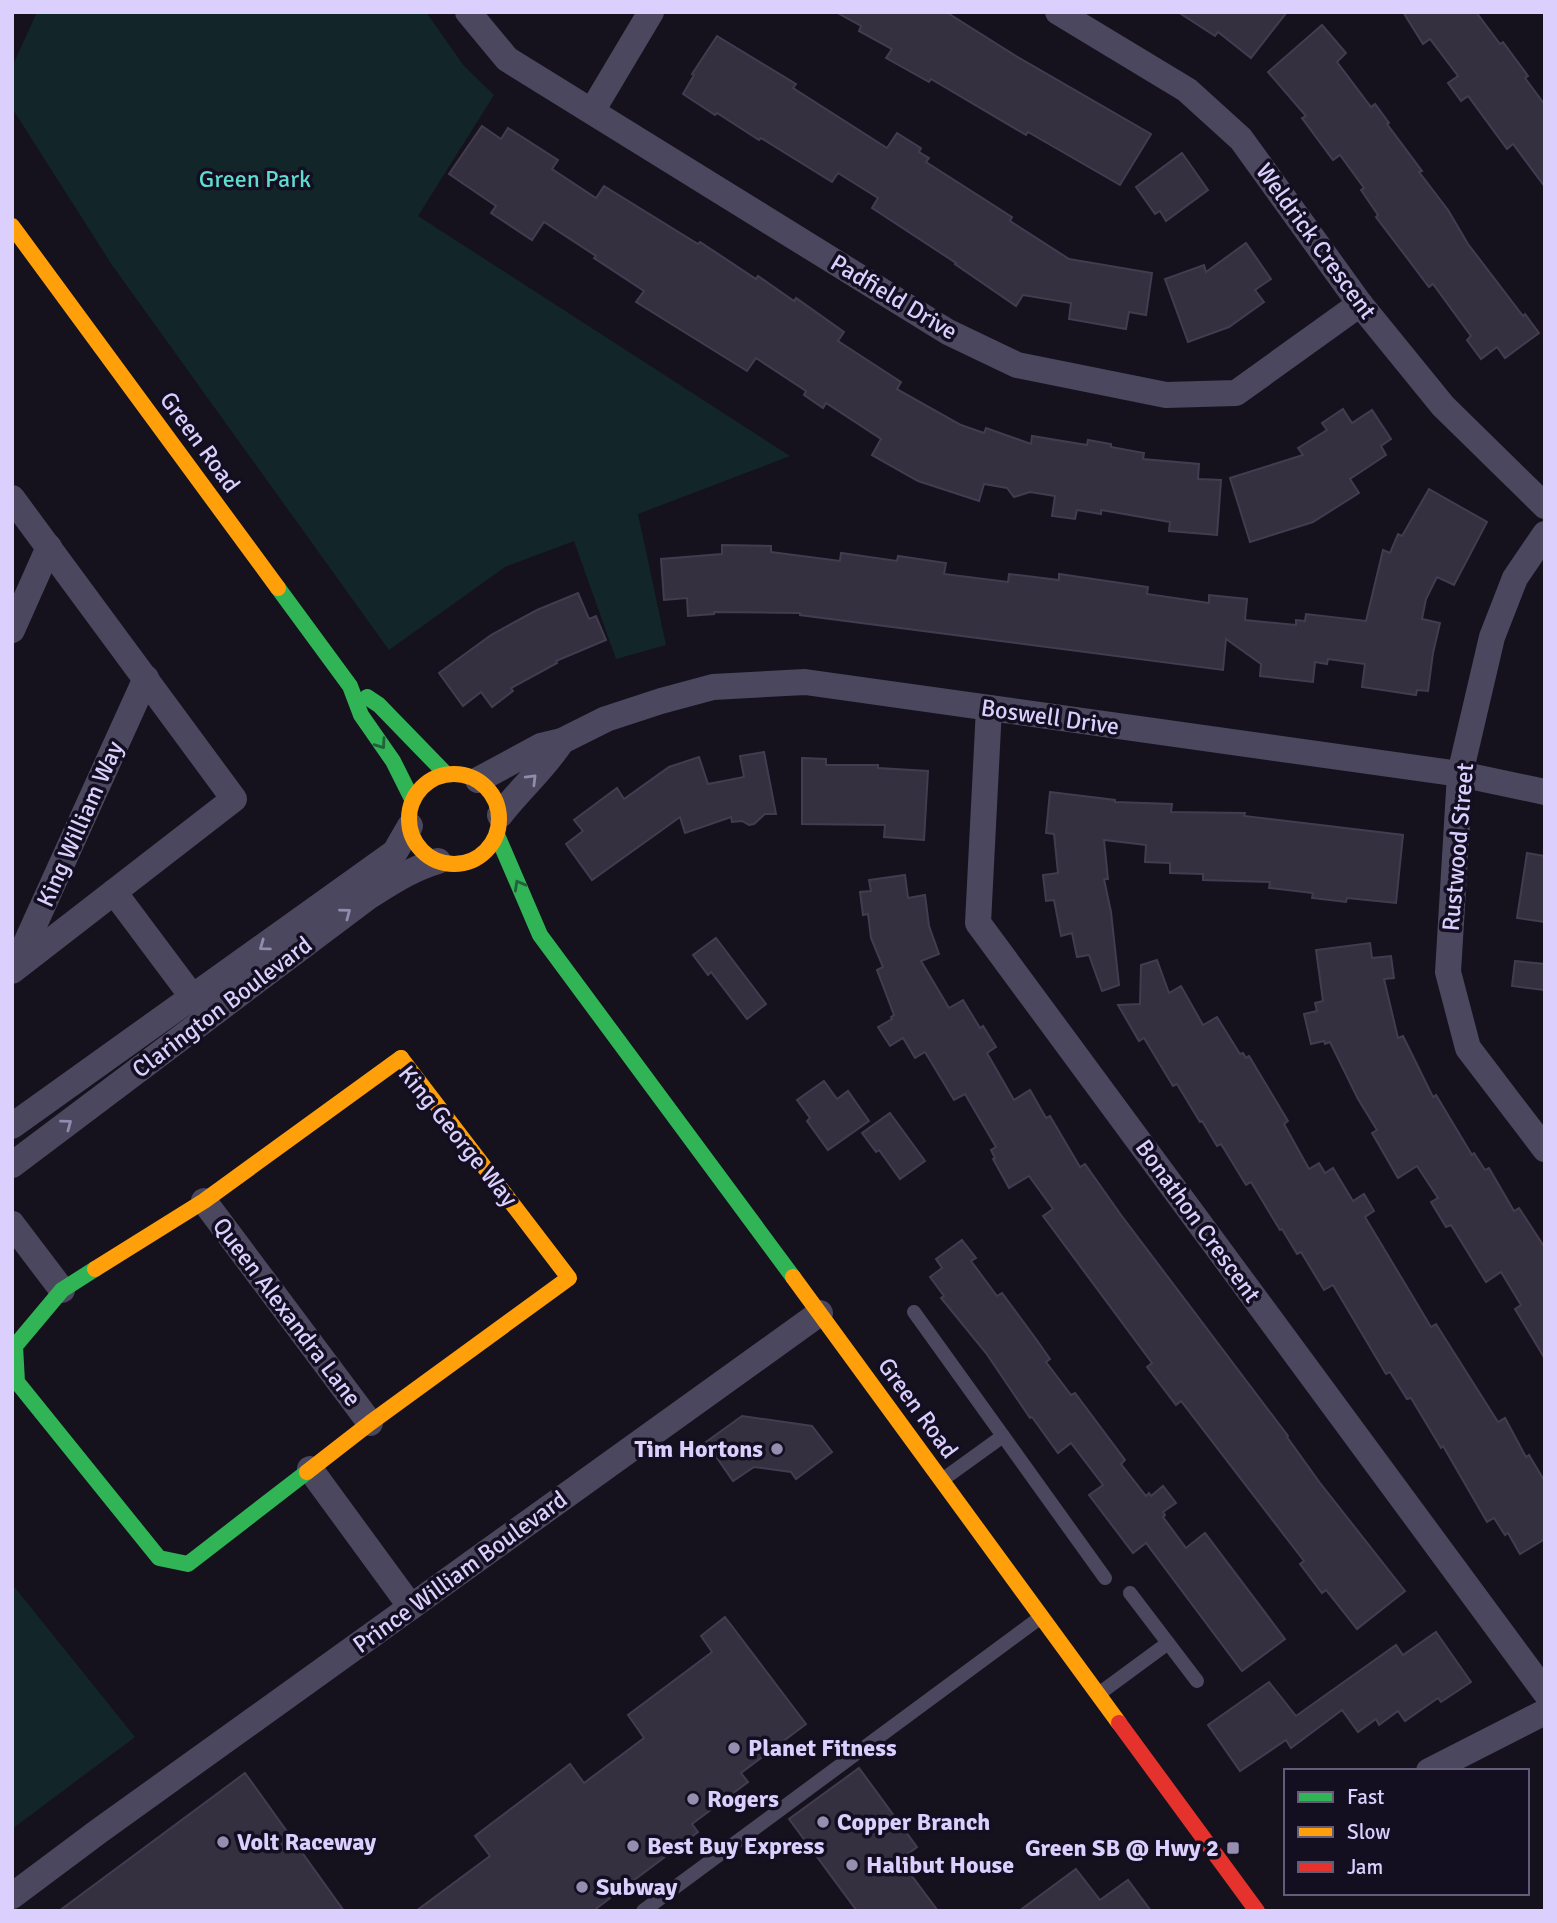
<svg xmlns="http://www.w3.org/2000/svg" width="1557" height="1923" font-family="Signika,sans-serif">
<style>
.green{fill:#122529}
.building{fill:#34303f;stroke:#433c50;stroke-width:2}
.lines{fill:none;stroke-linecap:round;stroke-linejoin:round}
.lane{stroke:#4b475e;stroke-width:14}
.street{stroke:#4b475e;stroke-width:26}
.fast{stroke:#30b455;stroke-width:16}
.slow{stroke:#ff9f0a;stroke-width:16}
.jam{stroke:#e5322d;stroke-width:16}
.oneway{stroke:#22613b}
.oneway2{stroke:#938bae}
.poi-dot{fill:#968daf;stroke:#140e21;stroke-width:2.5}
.labels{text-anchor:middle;stroke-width:7;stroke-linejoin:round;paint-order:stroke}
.park-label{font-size:24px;fill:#5ddccf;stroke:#140e21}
.street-label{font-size:24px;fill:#dbcffe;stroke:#140e21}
.poi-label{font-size:24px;font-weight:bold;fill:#dbcffe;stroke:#140e21;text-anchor:start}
</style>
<rect width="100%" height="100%" fill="#15121d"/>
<g class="green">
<polygon points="37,12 426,12 464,66 494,95 418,216 790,456 638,514 666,645 616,659 574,541 505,567 389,650 112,265 12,108 12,67"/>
<polygon points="12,1584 135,1737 12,1829"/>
</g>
<g class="building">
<polygon points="836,12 946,12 1016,56 1151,134 1120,185 1028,132 1026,135 931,79 929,82 886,58 892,49 859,31 861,26"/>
<polygon points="1178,12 1287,12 1251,58 1218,32 1215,36"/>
<polygon points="1403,12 1476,12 1500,44 1503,42 1528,76 1525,78 1545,105 1545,187 1513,144 1507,149 1468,96 1461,101 1448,83 1458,76 1430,39 1423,44"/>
<polygon points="1322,25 1346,53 1337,62 1371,107 1375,104 1389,123 1387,124 1422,171 1419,172 1448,210 1468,244 1523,316 1525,314 1539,333 1505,358 1497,347 1481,359 1467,340 1471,336 1433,284 1429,287 1376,217 1378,215 1361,190 1364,188 1340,155 1333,160 1302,118 1306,116 1268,72"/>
<polygon points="717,36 796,84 793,88 887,148 897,133 921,148 919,152 929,158 926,162 1012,217 1010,221 1069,259 1152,273 1146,315 1129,312 1126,329 1069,319 1071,303 1023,295 1016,306 955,264 956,263 872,208 878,198 838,173 832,182 761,138 759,140 717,113 715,115 683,94 694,75 692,74"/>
<polygon points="482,126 501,139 508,128 558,160 552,169 596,198 604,186 698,244 700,242 756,279 758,276 794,301 796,298 844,332 838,341 901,382 897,389 961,425 984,433 986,428 1031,444 1032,436 1087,445 1088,440 1111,444 1111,447 1144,453 1143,459 1199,464 1198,479 1221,480 1217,535 1169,531 1170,522 1101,510 1101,514 1077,510 1075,519 1052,516 1055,496 1030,492 1014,497 1007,488 984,484 979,501 918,481 872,455 881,439 826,403 823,408 804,395 806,391 756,358 747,371 636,302 644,291 594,258 596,256 544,222 532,240 491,213 496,206 449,174"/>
<polygon points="1182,153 1208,190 1166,221 1160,211 1155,214 1136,187"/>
<polygon points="1246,243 1271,279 1255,290 1264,302 1229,327 1188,342 1165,279 1204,265 1206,272"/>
<polygon points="1343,409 1352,423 1372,410 1391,439 1381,446 1386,455 1350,479 1359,493 1313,522 1250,542 1230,478 1303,455 1298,448 1327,430 1322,423"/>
<polygon points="1429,489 1487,522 1454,585 1437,577 1426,599 1422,619 1440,623 1433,653 1428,691 1417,690 1416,695 1362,687 1365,664 1328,659 1327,664 1315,662 1313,682 1260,676 1261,664 1226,639 1223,670 800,615 800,613 714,612 714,614 688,616 687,598 664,600 661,559 722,554 722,545 771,546 771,552 840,561 841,553 897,561 898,556 946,563 944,574 1008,582 1009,574 1059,580 1059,574 1148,587 1147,594 1209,603 1209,595 1247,599 1245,620 1296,625 1296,620 1305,621 1306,614 1366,621 1383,550 1390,553 1398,534 1402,536"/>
<polygon points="578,593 589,619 596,616 606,640 556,661 557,663 511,688 513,691 492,707 481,692 463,706 439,673 491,635 537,610"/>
<polygon points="764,752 776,814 765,814 754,824 749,825 742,821 732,822 731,817 685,833 680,817 592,880 566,844 583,831 574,820 617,788 624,799 669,767 699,757 708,784 744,777 740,756"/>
<polygon points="802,758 826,759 826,765 878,765 878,768 928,771 924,840 884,837 885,825 802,824"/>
<polygon points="1050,792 1115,800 1115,802 1172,804 1171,812 1245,813 1244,816 1403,835 1396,903 1347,898 1346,902 1312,898 1313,893 1269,888 1270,882 1203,880 1203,874 1170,873 1170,863 1145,862 1146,845 1104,840 1108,879 1104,879 1111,912 1119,985 1102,991 1089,955 1077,957 1072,933 1061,936 1054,900 1046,901 1043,875 1058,873 1054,834 1046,833"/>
<polygon points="1527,853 1545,856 1545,922 1517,918"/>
<polygon points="905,875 908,898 925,895 929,926 939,954 921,961 949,1008 963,1000 980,1028 983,1026 996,1047 987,1053 1014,1100 1030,1090 1046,1118 1050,1116 1080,1167 1085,1164 1121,1215 1288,1436 1287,1437 1320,1483 1405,1591 1357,1629 1326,1590 1322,1593 1300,1564 1304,1561 1181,1401 1176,1405 1147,1367 1152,1363 1043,1216 1053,1209 1029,1176 1009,1188 993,1159 995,1158 991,1150 996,1147 965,1094 954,1100 925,1052 915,1058 903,1038 890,1046 878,1027 892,1019 891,1017 894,1015 877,970 883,967 871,938 868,914 863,915 860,892 871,891 869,880"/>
<polygon points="716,938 766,1004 747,1019 711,972 708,975 693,955"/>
<polygon points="1370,943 1372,958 1391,956 1394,978 1384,979 1398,1038 1403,1036 1433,1097 1436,1095 1472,1155 1474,1153 1485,1170 1489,1168 1514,1211 1519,1208 1545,1248 1545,1359 1515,1309 1521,1305 1501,1272 1486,1282 1451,1225 1446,1227 1431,1202 1438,1198 1417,1166 1398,1178 1372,1133 1377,1130 1358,1099 1330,1042 1325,1044 1324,1041 1311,1044 1304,1014 1317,1011 1315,1003 1323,1001 1316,950"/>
<polygon points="1157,960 1169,993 1181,986 1203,1025 1217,1017 1240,1054 1243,1053 1246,1058 1249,1056 1288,1121 1284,1124 1309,1169 1319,1163 1325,1173 1333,1168 1353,1201 1364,1194 1374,1211 1365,1217 1431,1327 1436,1324 1498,1422 1505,1418 1526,1457 1529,1455 1545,1482 1545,1539 1520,1554 1508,1533 1505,1535 1494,1518 1487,1522 1443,1446 1441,1448 1411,1398 1407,1399 1390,1372 1386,1374 1333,1285 1324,1290 1301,1252 1297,1254 1282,1229 1280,1230 1251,1182 1246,1185 1221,1144 1217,1146 1202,1121 1200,1122 1177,1084 1173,1086 1144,1038 1139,1041 1118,1005 1140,1004 1141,965"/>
<polygon points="1515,961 1545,964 1545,990 1512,986"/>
<polygon points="824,1081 837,1099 848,1091 869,1121 828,1150 807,1121 810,1118 797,1100"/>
<polygon points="890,1113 925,1161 900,1179 879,1150 876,1152 862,1133"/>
<polygon points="962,1240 976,1258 971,1261 997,1296 1002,1293 1036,1339 1050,1359 1046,1362 1071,1395 1075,1393 1125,1460 1121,1464 1146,1496 1149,1493 1151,1496 1163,1486 1176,1503 1163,1512 1165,1515 1163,1517 1186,1548 1205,1533 1285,1639 1242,1671 1146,1543 1133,1553 1089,1495 1103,1485 1071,1443 1058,1453 1032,1417 1030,1418 986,1353 941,1298 944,1296 930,1277 942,1268 936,1259"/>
<polygon points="742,1416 812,1426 832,1452 796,1479 791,1472 754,1467 733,1481 706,1442"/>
<polygon points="725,1617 806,1724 741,1773 748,1782 692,1824 698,1832 593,1911 416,1911 490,1856 475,1836 570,1764 584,1783 644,1738 628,1715 712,1652 701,1636"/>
<polygon points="1436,1632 1471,1682 1441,1702 1438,1698 1405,1721 1398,1711 1379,1725 1376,1719 1358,1732 1342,1710 1291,1748 1286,1740 1240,1771 1208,1725 1269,1682 1296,1716 1396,1645 1403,1655"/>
<polygon points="859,1768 917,1847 900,1860 938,1911 857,1911 789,1819"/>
<polygon points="245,1773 344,1911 59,1911"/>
<polygon points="1076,1869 1100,1900 1128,1880 1151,1911 1019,1911"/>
</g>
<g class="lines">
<g class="lane">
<polyline points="914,1312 1105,1578"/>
<polyline points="942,1480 1003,1436"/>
<polyline points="1130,1593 1197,1681"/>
<polyline points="1100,1693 1168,1643"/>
<polyline points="643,1911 1041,1617"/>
</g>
<g class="street">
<polyline points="468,12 507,59 948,332 1017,365 1166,395 1236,393 1360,304"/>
<polyline points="1058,12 1187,90 1241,139 1360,304 1443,406 1545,506"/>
<polyline points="592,111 651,12"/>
<polyline points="12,498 234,799 12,971"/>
<polyline points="1545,534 1515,578 1492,637 1460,774 1448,972 1468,1048 1545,1149"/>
<polyline points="12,630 49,547"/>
<polyline points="989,708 978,923 1545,1692"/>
<polyline points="478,780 541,746 562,741 606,719 661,701 713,687 805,682 1460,774 1545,792"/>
<path d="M500,815C520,789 544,769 562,741"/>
<polyline points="114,892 203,1011"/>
<polyline points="16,965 146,678"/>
<polyline points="12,1126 395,852 410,826"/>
<path d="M12,1165L368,897C392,882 411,869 438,861"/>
<polyline points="204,1201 370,1423"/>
<polyline points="12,1224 62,1290"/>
<polyline points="310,1469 411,1607"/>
<polyline points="1429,1771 1545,1712"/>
<polyline points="12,1896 99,1831 820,1313"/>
</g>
<g class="fast">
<polyline points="278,588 350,686 361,715 393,761 413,801"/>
<polyline points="367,697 379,705 446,774"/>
<polyline points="497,835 540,935 793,1277"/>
<polyline points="95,1269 62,1290 15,1346 17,1382 159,1558 188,1564 307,1472"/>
</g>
<g class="slow">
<polyline points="12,226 278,588"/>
<circle cx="454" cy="819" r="45"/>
<polyline points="95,1269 204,1201 401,1058"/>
<polyline points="793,1277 1119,1723"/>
<polyline points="307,1472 370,1423 569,1278 401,1058"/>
</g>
<polyline class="jam" points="1119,1723 1257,1911"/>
</g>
<defs><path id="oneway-chevron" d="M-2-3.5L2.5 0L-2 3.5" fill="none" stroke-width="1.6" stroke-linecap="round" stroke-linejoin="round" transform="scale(1.75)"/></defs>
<g class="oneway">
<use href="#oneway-chevron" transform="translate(381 744) rotate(55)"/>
<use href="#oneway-chevron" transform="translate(519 885) rotate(-119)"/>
</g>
<g class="oneway2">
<use href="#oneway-chevron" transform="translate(532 779) rotate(-45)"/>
<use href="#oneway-chevron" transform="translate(346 913) rotate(-37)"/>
<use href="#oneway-chevron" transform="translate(264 946) rotate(144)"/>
<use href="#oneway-chevron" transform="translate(67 1124) rotate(-37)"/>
</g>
<g class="poi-dot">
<circle cx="777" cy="1449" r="7"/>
<circle cx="734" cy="1748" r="7"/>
<circle cx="693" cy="1799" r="7"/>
<circle cx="823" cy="1822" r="7"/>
<circle cx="223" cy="1842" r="7"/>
<circle cx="633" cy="1846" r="7"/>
<rect x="1226" y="1841" width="14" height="14" rx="3.5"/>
<circle cx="852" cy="1865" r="7"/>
<circle cx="582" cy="1887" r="7"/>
</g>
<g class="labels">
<g class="park-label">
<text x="255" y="187">Green Park</text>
</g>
<g class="street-label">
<text transform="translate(1316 241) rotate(54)" y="8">Weldrick Crescent</text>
<text transform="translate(894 297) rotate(31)" y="8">Padfield Drive</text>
<text transform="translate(200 442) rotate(54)" y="8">Green Road</text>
<text transform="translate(1050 717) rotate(8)" y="8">Boswell Drive</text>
<text transform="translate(80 824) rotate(-66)" y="8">King William Way</text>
<text transform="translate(1458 847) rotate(-85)" y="8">Rustwood Street</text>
<text transform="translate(222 1007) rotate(-37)" y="8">Clarington Boulevard</text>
<text transform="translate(458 1136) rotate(51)" y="8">King George Way</text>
<text transform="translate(1198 1221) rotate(54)" y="8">Bonathon Crescent</text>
<text transform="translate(287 1312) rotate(53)" y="8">Queen Alexandra Lane</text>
<text transform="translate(918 1408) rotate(54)" y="8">Green Road</text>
<text transform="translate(460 1572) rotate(-36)" y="8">Prince William Boulevard</text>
</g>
<g class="poi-label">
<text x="763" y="1457" text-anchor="end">Tim Hortons</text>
<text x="748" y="1756">Planet Fitness</text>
<text x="707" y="1807">Rogers</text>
<text x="837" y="1830">Copper Branch</text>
<text x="237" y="1850">Volt Raceway</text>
<text x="647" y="1854">Best Buy Express</text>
<text x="1219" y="1856" text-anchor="end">Green SB @ Hwy 2</text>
<text x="866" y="1873">Halibut House</text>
<text x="596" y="1895">Subway</text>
</g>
</g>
<rect width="1557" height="1923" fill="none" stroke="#dbcffe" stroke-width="28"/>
<rect x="1284" y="1769" width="245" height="126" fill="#140e21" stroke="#645b79" stroke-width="2"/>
<rect x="1298" y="1792" width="35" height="10" fill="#30b455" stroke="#645b79" stroke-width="2"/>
<text x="1347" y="1804" font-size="21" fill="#dbcffe">Fast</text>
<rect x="1298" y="1827" width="35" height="10" fill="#ff9f0a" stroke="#645b79" stroke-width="2"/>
<text x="1347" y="1839" font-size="21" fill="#dbcffe">Slow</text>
<rect x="1298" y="1862" width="35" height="10" fill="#e5322d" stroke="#645b79" stroke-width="2"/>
<text x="1347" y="1874" font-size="21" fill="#dbcffe">Jam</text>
</svg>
